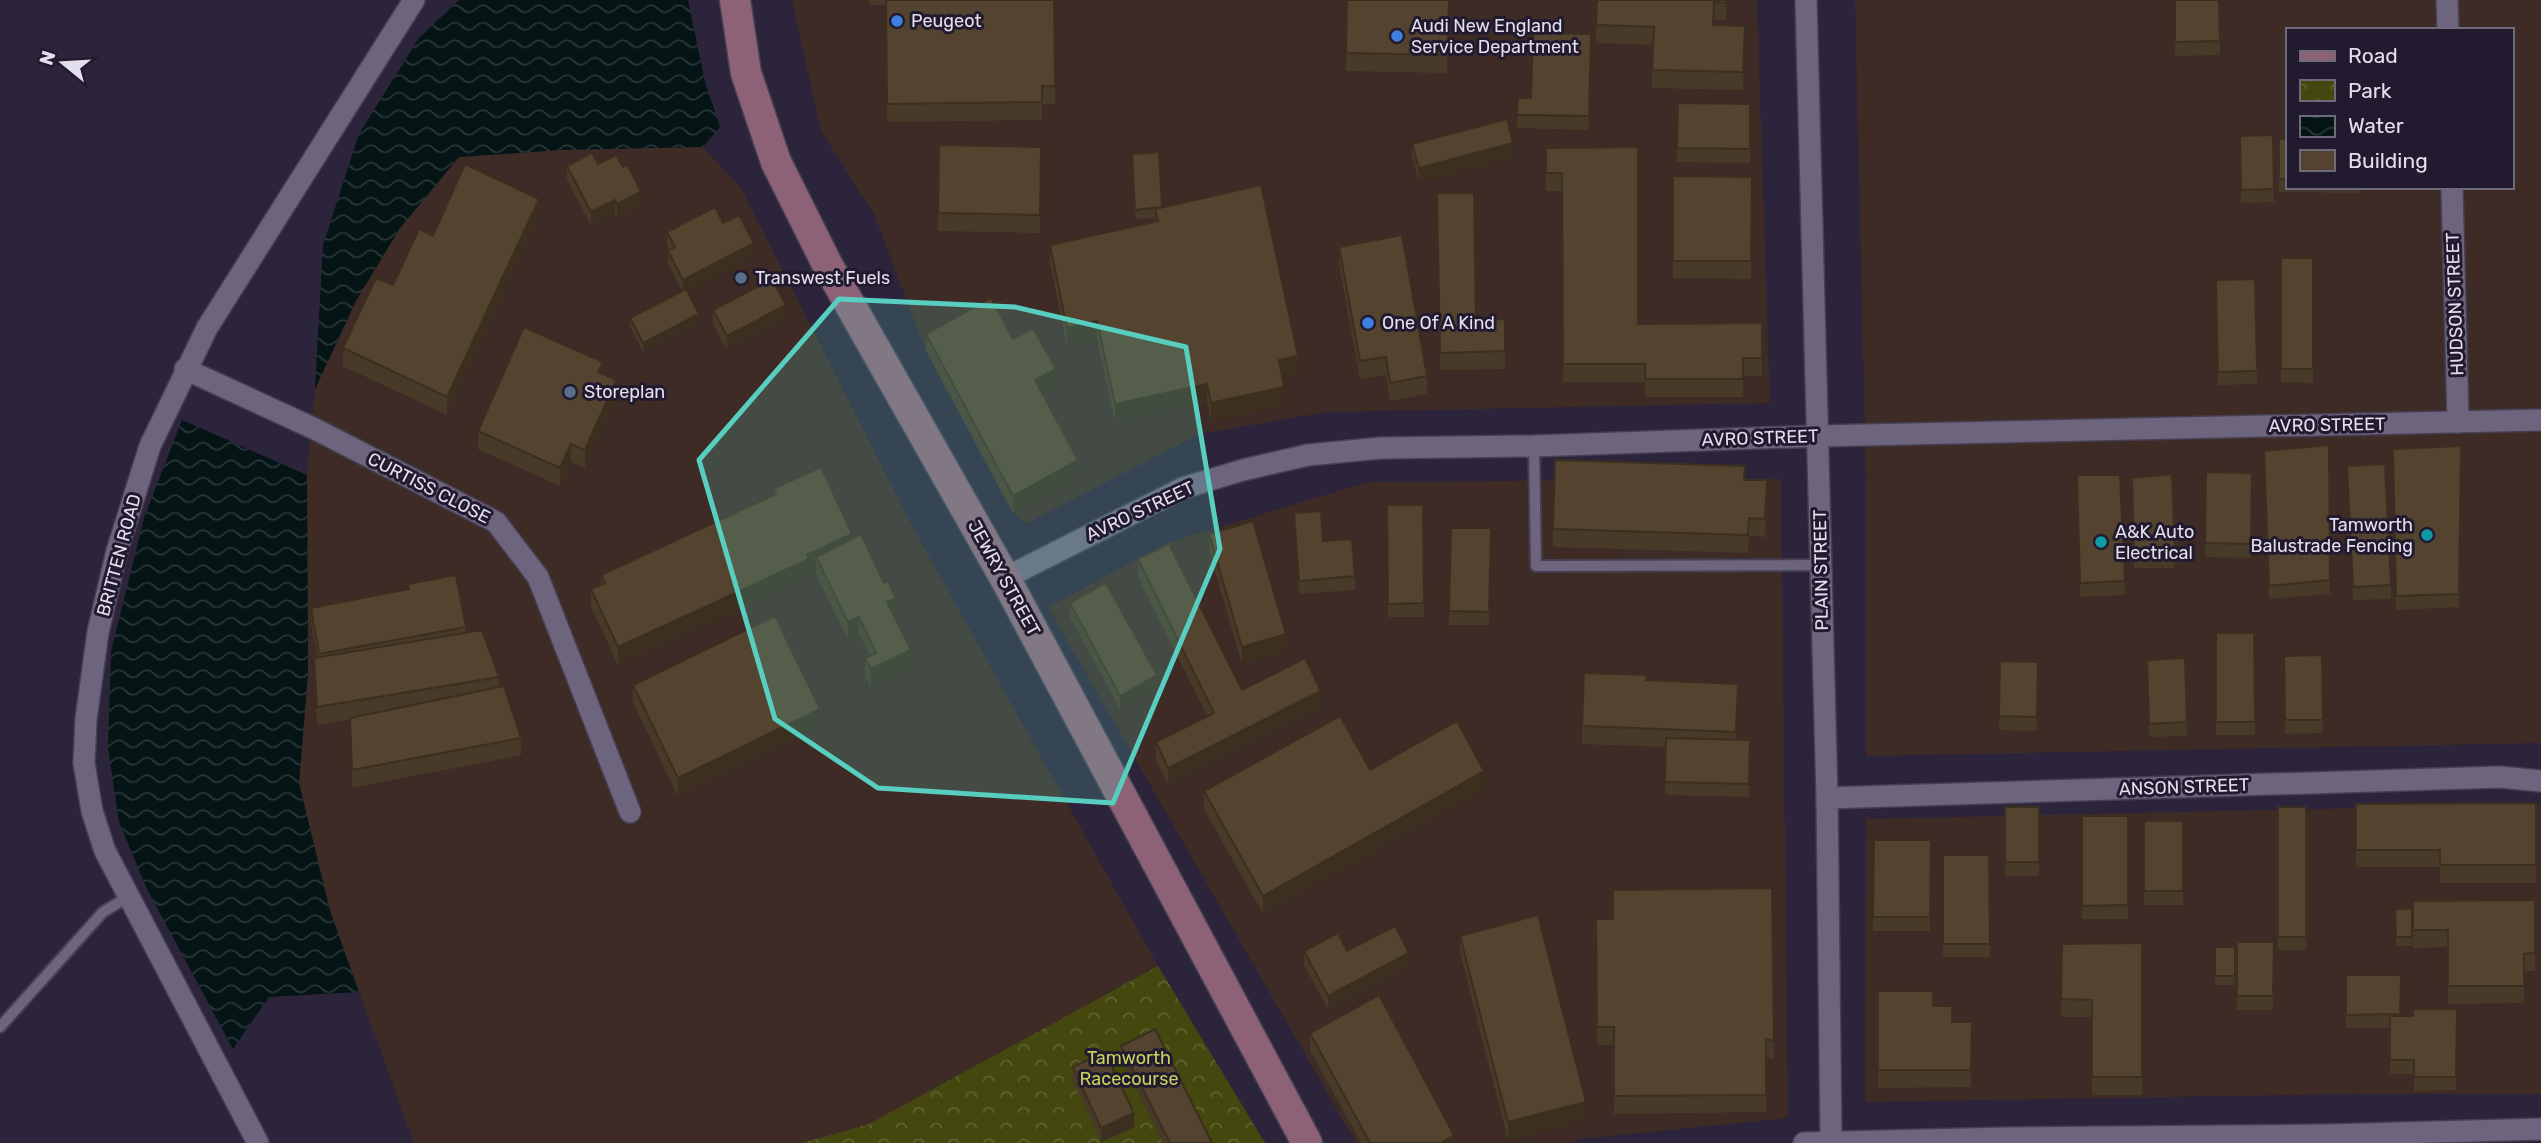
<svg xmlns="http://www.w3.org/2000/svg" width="2541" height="1143" font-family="Rubik,sans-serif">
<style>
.industrial{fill:#3e2b26;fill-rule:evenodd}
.park{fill:url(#park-crowns)}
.water{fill:url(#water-waves)}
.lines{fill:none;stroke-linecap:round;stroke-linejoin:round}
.lane-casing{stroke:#463f52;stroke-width:14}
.street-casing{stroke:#463f52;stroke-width:24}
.secondary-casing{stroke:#463f52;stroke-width:33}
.lane{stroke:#6d657e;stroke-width:10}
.street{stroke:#6d657e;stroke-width:21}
.secondary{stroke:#8d6276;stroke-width:30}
.wall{fill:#483a28}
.shaded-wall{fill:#3b2f20}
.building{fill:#54432e;stroke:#3b2f20;stroke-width:2}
.marked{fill:#58cec0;fill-opacity:0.2;stroke:#58cec0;stroke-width:5;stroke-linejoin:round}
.shop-dot{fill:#3f7fe0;stroke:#221b30;stroke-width:2.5}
.service-dot{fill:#5c6f8a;stroke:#221b30;stroke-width:2.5}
.culture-dot{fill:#0f9aa8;stroke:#221b30;stroke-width:2.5}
.labels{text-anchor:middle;stroke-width:6;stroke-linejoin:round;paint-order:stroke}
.poi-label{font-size:18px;fill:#e3dfed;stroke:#221b30;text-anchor:start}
.street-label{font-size:18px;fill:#e3dfed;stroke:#221b30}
.park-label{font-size:18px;fill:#c9d25d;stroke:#221b30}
</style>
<defs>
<pattern id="park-crowns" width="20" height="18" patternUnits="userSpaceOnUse" patternTransform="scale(1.75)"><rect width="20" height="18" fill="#44470e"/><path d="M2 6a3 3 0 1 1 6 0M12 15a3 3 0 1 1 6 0" fill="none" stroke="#5f6131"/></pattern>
<pattern id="water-waves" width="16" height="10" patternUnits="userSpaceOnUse" patternTransform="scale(1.75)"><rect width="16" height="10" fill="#051415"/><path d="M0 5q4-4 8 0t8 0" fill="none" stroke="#293637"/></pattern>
</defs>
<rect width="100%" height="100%" fill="#2c243a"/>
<g class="industrial">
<polygon points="792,0 1757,0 1770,403 1327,412 1200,434 1027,523 1013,513 926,351 874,214 821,131"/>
<path d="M1855,0H2541V743L1866,756V478ZM2287,30H2511V187H2287Z"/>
<polygon points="703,147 741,188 913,528 1158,966 869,1124 802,1143 414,1143 330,911 299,783 308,674 307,475 315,389 361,290 400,228 459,157 561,150"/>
<polygon points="1781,479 1788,1118 1580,1139 1570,1143 1356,1143 1048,607 1167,543 1368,482"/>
<polygon points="2541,804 2541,1094 2356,1094 1865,1102 1866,819"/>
</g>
<polygon class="park" points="1158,966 1265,1143 802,1143 869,1124"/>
<g class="water">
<polygon points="459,0 688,0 705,82 720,127 703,147 561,150 459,157 400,228 356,301 315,389 323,245 359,134 419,38"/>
<polygon points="182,420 307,475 308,674 299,783 330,911 359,992 269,997 233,1049 147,889 119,822 108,748 111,652 144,518"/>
</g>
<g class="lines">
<g class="lane-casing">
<g id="lane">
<polyline points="1534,446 1536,566 1821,565"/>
<polyline points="0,1027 103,912 128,897"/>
</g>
</g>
<g class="street-casing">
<g id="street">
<polyline points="1806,0 1827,798 1831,1141"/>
<polyline points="2447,0 2448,30"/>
<polyline points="2452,187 2458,422"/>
<polyline points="185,369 315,429 496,522 538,577 630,812"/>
<polyline points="1005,578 1183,488 1243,470 1308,455 1381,448 1534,446 1818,436 2541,420"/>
<polyline points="1827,798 2500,777 2541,781"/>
<polyline points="258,1143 105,851 92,811 84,763 86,719 98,632 117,551 150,446 207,328 414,0"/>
<polyline points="1804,1143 2005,1138 2329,1135 2541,1129"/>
</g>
</g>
<g class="secondary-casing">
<polyline id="secondary" points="735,0 746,73 776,162 827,264 1005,578 1307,1143"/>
</g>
<use href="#lane" class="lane"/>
<use href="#street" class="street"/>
<use href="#secondary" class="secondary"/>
</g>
<g class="wall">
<polygon points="869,0 1054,0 1055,104 1042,104 1042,120 887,122 886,5 869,5"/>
<polygon points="1347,0 1449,0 1447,73 1346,71"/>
<polygon points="1597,0 1726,0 1726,20 1714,20 1714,25 1745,44 1743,90 1652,88 1653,45 1596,43"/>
<polygon points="2174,0 2219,0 2220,55 2175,56"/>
<polygon points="1591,34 1589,130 1517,128 1518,98 1531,98"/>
<polygon points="1678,103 1750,104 1750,163 1677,162"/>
<polygon points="2273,135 2274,202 2241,203 2240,136"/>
<polygon points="2279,139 2287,139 2287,187 2359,187 2359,193 2279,192"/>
<polygon points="1412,144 1513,157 1419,182 1412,157"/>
<polygon points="939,145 1041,147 1040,233 938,231"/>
<polygon points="1638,147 1638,324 1762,323 1762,376 1743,376 1743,397 1645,397 1645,382 1563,382 1562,191 1546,191 1546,148"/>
<polygon points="1132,163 1162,207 1298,374 1282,377 1284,405 1211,421 1207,401 1115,422 1097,339 1067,345 1050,263 1050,245 1155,222 1155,218 1135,219"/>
<polygon points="598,164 641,205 617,218 615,213 591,225 567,180 567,166"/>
<polygon points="1673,176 1752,177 1751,279 1673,278"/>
<polygon points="1437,193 1476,320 1505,319 1505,369 1440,370"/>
<polygon points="539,216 447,415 343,366 343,348 393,285"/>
<polygon points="723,223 754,256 687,291 699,323 643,352 630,327 630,318 682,291 668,264 668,251 669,250 667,246 667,232"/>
<polygon points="1339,247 1427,376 1427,394 1390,401 1386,375 1360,379 1339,264"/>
<polygon points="2281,258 2313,258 2313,383 2281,382"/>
<polygon points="2255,279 2257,384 2218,385 2216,280"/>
<polygon points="713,310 786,318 727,350 713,324"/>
<polygon points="926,334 1013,339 1056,387 1042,394 1078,478 1013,513 926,351"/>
<polygon points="603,374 616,398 585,468 571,462 560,486 478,449 478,431"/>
<polygon points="2329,445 2330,594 2269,599 2264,465"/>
<polygon points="2461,446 2459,607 2396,610 2393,449"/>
<polygon points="2347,466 2391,585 2391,599 2353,600"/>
<polygon points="2206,472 2252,473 2251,558 2205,557"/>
<polygon points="2077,475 2125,581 2125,595 2080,597"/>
<polygon points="2132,478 2175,554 2175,568 2134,568"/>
<polygon points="1745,480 1767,498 1765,537 1749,536 1748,553 1553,547 1553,529"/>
<polygon points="773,489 852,539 896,615 894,616 911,668 871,687 865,676 865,658 870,656 859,634 848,640 816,574 816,569 809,572 809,577 618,665 591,607 591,589 601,584 601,575 773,496"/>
<polygon points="1387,505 1423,505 1424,617 1388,617"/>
<polygon points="1294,513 1323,541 1355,576 1355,590 1299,594"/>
<polygon points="1451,528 1491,528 1489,625 1449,625"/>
<polygon points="1209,534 1286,651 1242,664 1209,551"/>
<polygon points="1138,559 1242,690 1321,708 1168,785 1156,760 1156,742 1207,716 1138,577"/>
<polygon points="408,584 466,627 466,632 499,677 499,687 521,738 521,755 352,788 350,719 317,725 314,675 314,658 317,657 311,622 311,608 408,589"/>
<polygon points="1070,603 1157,689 1120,709 1070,617"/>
<polygon points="2216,633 2254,633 2255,735 2216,735"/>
<polygon points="2322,655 2323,733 2285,734 2284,656"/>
<polygon points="2185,658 2187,736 2149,737 2147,673"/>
<polygon points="2000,661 2038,662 2037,731 1999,730"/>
<polygon points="1646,680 1738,701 1736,740 1750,740 1749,797 1665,795 1666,747 1582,744 1582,726"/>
<polygon points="633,685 820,726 678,796 633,703"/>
<polygon points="1370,770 1484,789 1263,914 1204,809 1204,791"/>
<polygon points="2536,803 2536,883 2440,883 2440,867 2356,867 2356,804"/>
<rect x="2005" y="807" width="34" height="69"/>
<rect x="2278" y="807" width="28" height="143"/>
<rect x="2082" y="816" width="46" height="103"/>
<rect x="2144" y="821" width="39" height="84"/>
<polygon points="1874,840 1931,840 1930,931 1873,931"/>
<polygon points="1943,855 1989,855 1990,957 1943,957"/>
<polygon points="1772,888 1774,1059 1766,1057 1766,1112 1614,1114 1614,1045 1597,1045 1596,919 1613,919"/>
<polygon points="2535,900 2535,971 2524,971 2524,1003 2448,1004 2448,947 2413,948 2413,901"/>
<polygon points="2395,909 2412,909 2412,946 2396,946"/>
<polygon points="1460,936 1586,1119 1508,1140 1460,953"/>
<polygon points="2237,942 2274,942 2273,1010 2237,1010"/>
<polygon points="2142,943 2142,1095 2092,1095 2092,1017 2061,1017 2062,944"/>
<rect x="2215" y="947" width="20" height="38"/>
<polygon points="1304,951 1409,966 1328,1009 1304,965"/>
<polygon points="2346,975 2401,975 2400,1016 2413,1016 2457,1009 2456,1090 2414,1091 2414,1074 2390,1074 2390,1028 2346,1028"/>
<polygon points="1878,991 1933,1006 1952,1022 1972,1022 1971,1087 1878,1088"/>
<polygon points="1310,1033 1454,1143 1361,1143 1310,1050"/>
<polygon points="1121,1046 1212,1143 1163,1143 1121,1059"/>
<polygon points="1073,1067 1134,1127 1101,1142 1073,1081"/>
</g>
<g class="shaded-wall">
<polygon points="1513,143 1513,157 1419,182 1419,168"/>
<polygon points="641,192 641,205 617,218 617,204"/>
<polygon points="539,199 539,216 447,415 447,397"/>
<polygon points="615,200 615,213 591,225 591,212"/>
<polygon points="754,243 754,256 683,293 683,280"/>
<polygon points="786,305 786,318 727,350 727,336"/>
<polygon points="699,314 699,323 643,352 643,343"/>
<polygon points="1097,321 1097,339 1067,345 1067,328"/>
<polygon points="1298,356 1298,374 1279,378 1279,360"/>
<polygon points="603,362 603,379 598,372"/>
<polygon points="1056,369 1056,387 1035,398 1035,380"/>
<polygon points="616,380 616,398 585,468 585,450"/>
<polygon points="1207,384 1207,401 1115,422 1115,404"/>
<polygon points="1284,387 1284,405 1211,421 1211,403"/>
<polygon points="571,444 571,462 560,486 560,468"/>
<polygon points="1078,460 1078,478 1013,513 1013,496"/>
<polygon points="852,534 852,552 816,557 816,569 809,572 809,577 618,665 618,647"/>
<polygon points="896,598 896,615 887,619 887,602"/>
<polygon points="859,617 859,634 848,640 848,622"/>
<polygon points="1286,634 1286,651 1242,664 1242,647"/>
<polygon points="911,650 911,668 871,687 871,669"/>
<polygon points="1157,675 1157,689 1120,709 1120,696"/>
<polygon points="1738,684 1738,701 1736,750 1736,732"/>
<polygon points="1321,691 1321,708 1168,785 1168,768"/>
<polygon points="820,709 820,726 678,796 678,778"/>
<polygon points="1484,771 1484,789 1263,914 1263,896"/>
<polygon points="1409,953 1409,966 1328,1009 1328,996"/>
<polygon points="1586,1102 1586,1119 1508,1140 1508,1122"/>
<polygon points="1134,1113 1134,1127 1101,1142 1101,1128"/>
<polygon points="1454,1135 1454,1143 1441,1143"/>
</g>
<g class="building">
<polygon points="886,0 1054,0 1055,86 1042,86 1042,102 887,104"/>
<polygon points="1347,0 1449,0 1447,55 1346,53"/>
<polygon points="1597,0 1726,0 1726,3 1714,2 1713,25 1745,26 1743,72 1652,70 1654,27 1596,25"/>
<polygon points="2175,0 2219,0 2220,41 2175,42"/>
<polygon points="1533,33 1591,34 1589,116 1517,115 1518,98 1531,98"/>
<polygon points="1678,103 1750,104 1750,149 1677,148"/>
<polygon points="1507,119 1513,143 1419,168 1412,144"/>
<polygon points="2273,135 2274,189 2241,190 2240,136"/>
<rect x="2279" y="139" width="8" height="40"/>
<polygon points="939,145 1041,147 1040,215 938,213"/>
<polygon points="1638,147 1638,324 1762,323 1762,358 1743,358 1743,379 1645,379 1645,364 1563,364 1562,173 1546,173 1546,148"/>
<polygon points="1159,152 1162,207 1135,210 1132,154"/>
<polygon points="592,153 598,164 616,155 623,167 628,165 641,192 617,204 615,200 591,212 567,166"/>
<polygon points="465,164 539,199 447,397 343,348 376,278 393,285 419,229 433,236"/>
<polygon points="1673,176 1752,177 1751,261 1673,261"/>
<polygon points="1261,185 1298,356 1279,360 1284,387 1211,403 1207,384 1115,404 1097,321 1067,328 1050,245 1158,221 1155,209"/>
<polygon points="1437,193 1474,193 1476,320 1505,319 1505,351 1440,353"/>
<polygon points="715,207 723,223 739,215 754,243 683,280 668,251 675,247 667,232"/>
<polygon points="1402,235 1427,376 1390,383 1386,357 1360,361 1339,247"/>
<rect x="2281" y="258" width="32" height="111"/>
<polygon points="772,279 786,305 727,336 713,310"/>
<polygon points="2255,279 2257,371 2218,372 2216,280"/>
<polygon points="686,289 699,314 643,343 630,318"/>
<polygon points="991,298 1013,339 1033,328 1056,369 1035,380 1078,460 1013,496 926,334"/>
<polygon points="524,327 603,362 598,372 616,380 585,450 571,444 560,468 478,431"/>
<polygon points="2329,445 2330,580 2269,586 2264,451"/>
<polygon points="2461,446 2459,594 2396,596 2393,449"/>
<polygon points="1555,460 1745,466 1744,480 1767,480 1765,519 1749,518 1748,535 1553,529"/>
<polygon points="2385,464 2391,585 2353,587 2347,466"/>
<polygon points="821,467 852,534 807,555 809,559 618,647 591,589 605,583 601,575 776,494 773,489"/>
<polygon points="2206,472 2252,473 2251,544 2205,543"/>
<polygon points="2172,474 2175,554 2134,555 2132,478"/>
<polygon points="2077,475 2120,475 2125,581 2080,583"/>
<polygon points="1387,505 1423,505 1424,603 1388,604"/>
<polygon points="1321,511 1323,541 1352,539 1355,576 1299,581 1294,513"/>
<polygon points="1253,521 1286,634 1242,647 1209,534"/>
<polygon points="1451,528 1491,528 1489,612 1449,611"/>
<polygon points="861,534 884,583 888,581 896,598 887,602 911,650 871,669 865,658 876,653 859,617 848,622 816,557"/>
<polygon points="1169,544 1242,690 1305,658 1321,691 1168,768 1156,742 1214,713 1138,559"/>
<polygon points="456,575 466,627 319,654 311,608 409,589 408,584"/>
<polygon points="1106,583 1157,675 1120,696 1070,603"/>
<polygon points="775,616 820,709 678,778 633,685"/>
<polygon points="482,630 499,677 317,707 314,658"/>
<polygon points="2216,633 2254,633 2255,722 2216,722"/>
<polygon points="2322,655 2323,720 2285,720 2284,656"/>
<polygon points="2185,658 2187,722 2149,724 2147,660"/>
<polygon points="2000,661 2038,662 2037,717 1999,716"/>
<polygon points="1584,673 1647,675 1646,680 1738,684 1736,732 1582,726"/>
<polygon points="504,686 521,738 352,770 350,718"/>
<polygon points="1340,716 1370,770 1457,721 1484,771 1263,896 1204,791"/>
<polygon points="1666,738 1750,740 1749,784 1665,782"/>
<polygon points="2536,803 2536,865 2440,865 2440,850 2356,850 2356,804"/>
<rect x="2005" y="807" width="34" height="55"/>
<rect x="2278" y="807" width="28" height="130"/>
<polygon points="2082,816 2128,816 2128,905 2082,906"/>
<rect x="2144" y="821" width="39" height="70"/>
<polygon points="1874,840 1931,840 1930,917 1873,917"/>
<polygon points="1943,855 1989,855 1990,944 1943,944"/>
<polygon points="1772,888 1774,1041 1766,1039 1766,1095 1614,1096 1614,1027 1597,1027 1596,919 1613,919 1613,890"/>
<polygon points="2535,900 2535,953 2524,954 2524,986 2448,986 2448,930 2413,930 2413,901"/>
<polygon points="2395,909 2412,909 2412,937 2396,937"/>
<polygon points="1538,915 1586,1102 1508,1122 1460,936"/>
<polygon points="1395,926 1409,953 1328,996 1304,951 1338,933 1347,951"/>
<polygon points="2237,942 2274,942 2273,996 2237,996"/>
<polygon points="2142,943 2142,1077 2092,1077 2092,1000 2061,999 2062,944"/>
<rect x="2215" y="947" width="20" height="29"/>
<polygon points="2346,975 2401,975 2400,1014 2346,1015"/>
<polygon points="1878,991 1933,991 1933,1006 1952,1006 1952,1022 1972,1022 1971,1070 1878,1070"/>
<polygon points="1379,995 1454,1135 1441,1143 1370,1143 1310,1033"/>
<polygon points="2413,1009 2457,1009 2456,1077 2414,1077 2414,1060 2390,1060 2390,1016 2413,1016"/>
<polygon points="1155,1029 1212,1143 1170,1143 1121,1046"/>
<polygon points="1105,1052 1134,1113 1101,1128 1073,1067"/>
</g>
<path class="marked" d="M839,299L1015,307L1186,347L1220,549L1113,803L878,788L775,719L699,460Z"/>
<g class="shop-dot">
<circle cx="897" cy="21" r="7"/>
<circle cx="1397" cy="36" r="7"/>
<circle cx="1368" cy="323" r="7"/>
</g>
<g class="service-dot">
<circle cx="741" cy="278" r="7"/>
<circle cx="570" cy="392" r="7"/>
</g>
<g class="culture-dot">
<circle cx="2427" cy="535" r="7"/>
<circle cx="2101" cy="542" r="7"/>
</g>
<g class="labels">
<g class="poi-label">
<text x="911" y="27">Peugeot</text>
<text x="1411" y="32">Audi New England<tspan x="1411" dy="21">Service Department</tspan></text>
<text x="755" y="284">Transwest Fuels</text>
<text x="1382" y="329">One Of A Kind</text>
<text x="584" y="398">Storeplan</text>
<text x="2413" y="531" text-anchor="end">Tamworth<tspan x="2413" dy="21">Balustrade Fencing</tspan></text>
<text x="2115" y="538">A&amp;K Auto<tspan x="2115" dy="21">Electrical</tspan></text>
</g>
<g class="street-label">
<text transform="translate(2455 304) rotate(-92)" y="6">HUDSON STREET</text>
<text transform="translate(2327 425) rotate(-1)" y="6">AVRO STREET</text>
<text transform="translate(1760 438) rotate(-2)" y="6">AVRO STREET</text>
<text transform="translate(429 488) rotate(27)" y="6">CURTISS CLOSE</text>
<text transform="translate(1140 511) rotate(-25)" y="6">AVRO STREET</text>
<text transform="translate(119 555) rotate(-75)" y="6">BRITTEN ROAD</text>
<text transform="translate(1821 570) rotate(-91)" y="6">PLAIN STREET</text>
<text transform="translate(1004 578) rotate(61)" y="6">JEWRY STREET</text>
<text transform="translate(2184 787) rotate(-2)" y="6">ANSON STREET</text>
</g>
<g class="park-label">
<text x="1129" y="1064">Tamworth<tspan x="1129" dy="21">Racecourse</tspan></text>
</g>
</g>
<rect x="2286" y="28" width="228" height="161" fill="#221b30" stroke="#6f697c" stroke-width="2"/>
<rect x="2300" y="51" width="35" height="10" fill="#8d6276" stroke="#6f697c" stroke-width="2"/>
<text x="2348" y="63" font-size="21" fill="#e3dfed">Road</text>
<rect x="2300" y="80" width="35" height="21" fill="url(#park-crowns)" stroke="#6f697c" stroke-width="2"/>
<text x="2348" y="98" font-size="21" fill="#e3dfed">Park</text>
<rect x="2300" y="116" width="35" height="21" fill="url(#water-waves)" stroke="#6f697c" stroke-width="2"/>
<text x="2348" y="133" font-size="21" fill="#e3dfed">Water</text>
<rect x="2300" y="150" width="35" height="21" fill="#54432e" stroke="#6f697c" stroke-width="2"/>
<text x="2348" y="168" font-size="21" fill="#e3dfed">Building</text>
<g transform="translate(63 63) rotate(288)" stroke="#221b30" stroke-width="5" paint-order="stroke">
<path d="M0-5L12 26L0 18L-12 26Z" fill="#e3dfed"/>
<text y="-10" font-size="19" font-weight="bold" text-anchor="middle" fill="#e3dfed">N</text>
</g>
</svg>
